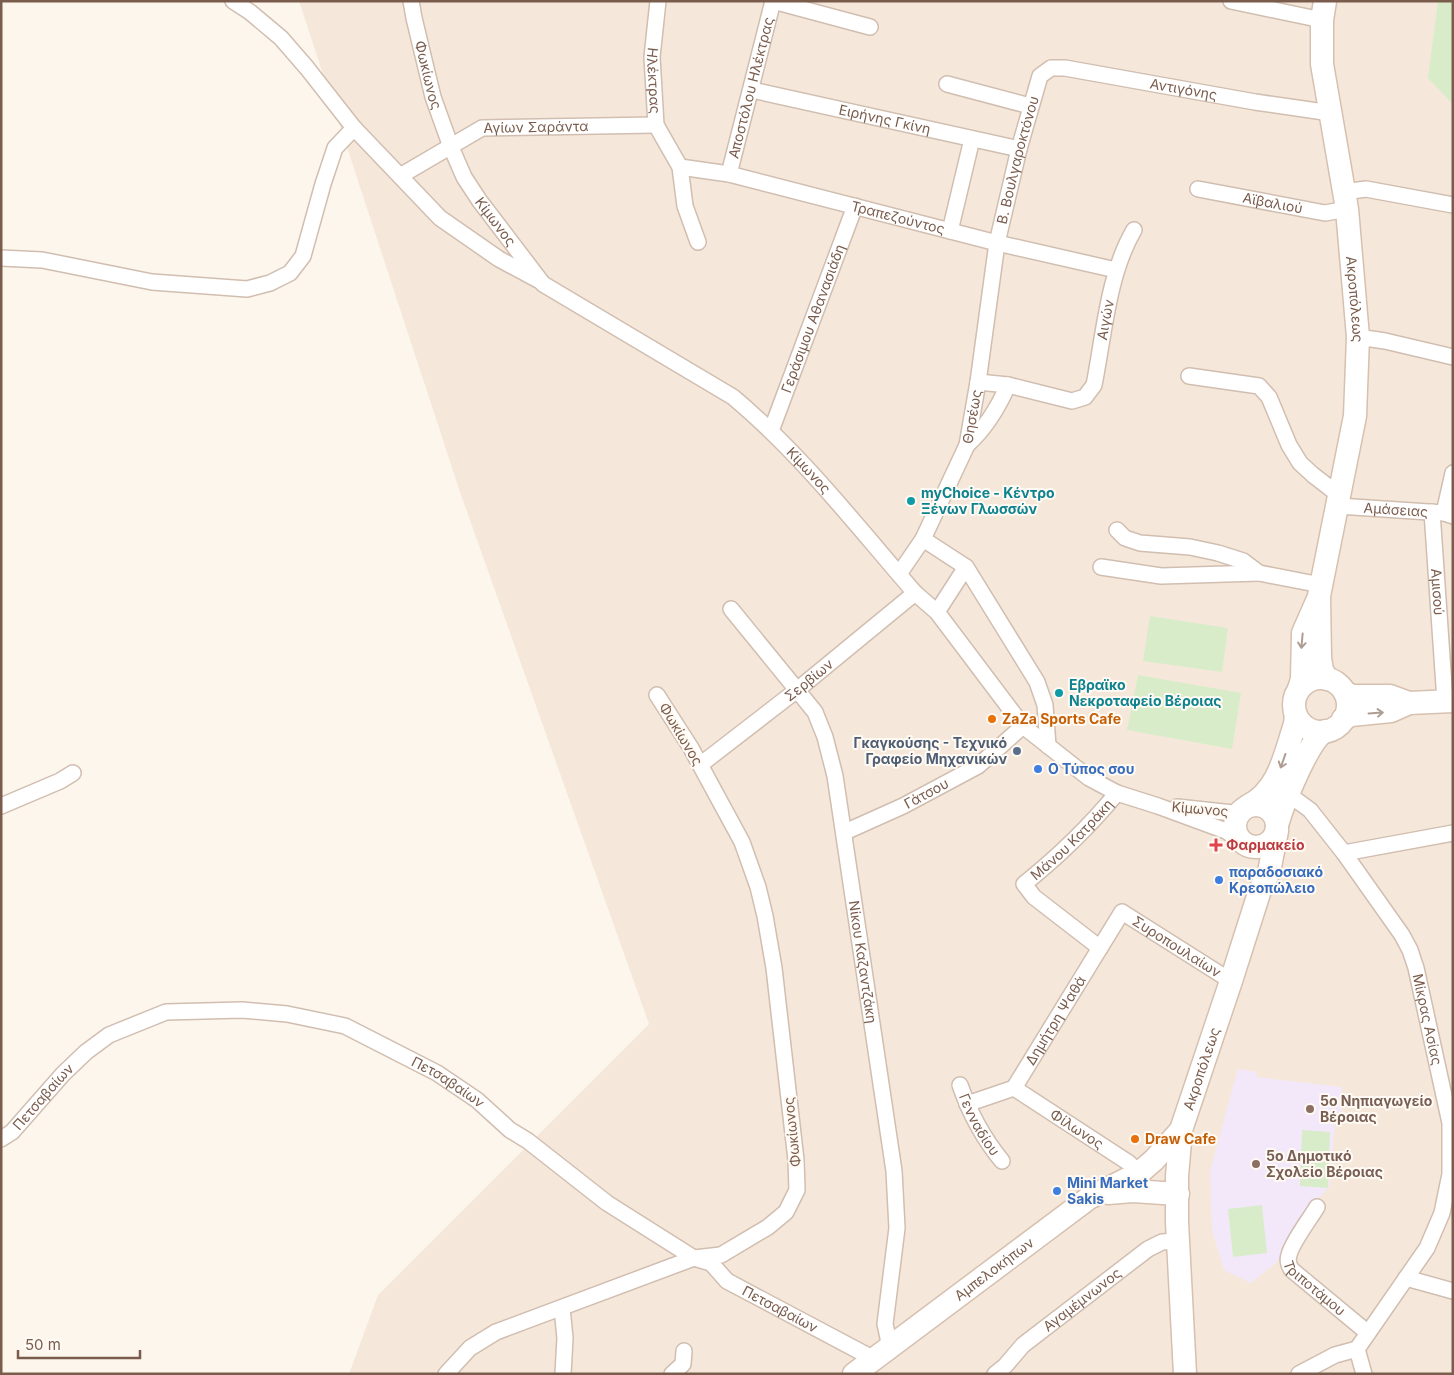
<svg xmlns="http://www.w3.org/2000/svg" width="1454" height="1375" font-family="Inter,sans-serif">
<style>
.residential{fill:#f5e8da}
.education{fill:#f3e8fa}
.green{fill:#d8ecc9}
.lines{fill:none;stroke-linecap:round;stroke-linejoin:round}
.street-casing{stroke:#d1beb0;stroke-width:18}
.secondary-casing{stroke:#d6c0b0;stroke-width:25}
.street{stroke:#fff;stroke-width:15}
.secondary{stroke:#fff;stroke-width:22}
.oneway{stroke:#af9d94}
.culture-dot{fill:#0f9aa8;stroke:#fffaf3;stroke-width:2}
.food-dot{fill:#e8710a;stroke:#fffaf3;stroke-width:2}
.service-dot{fill:#5c6f8a;stroke:#fffaf3;stroke-width:2}
.shop-dot{fill:#3f7fe0;stroke:#fffaf3;stroke-width:2}
.health-dot{fill:#e0444e;stroke:#fffaf3;stroke-width:2}
.education-dot{fill:#8d6e63;stroke:#fffaf3;stroke-width:2}
.labels{text-anchor:middle;stroke-width:4;stroke-linejoin:round;paint-order:stroke}
.street-label{font-size:14px;fill:#7a5c4d;stroke:#fffaf3}
.culture-label{font-size:14px;font-weight:bold;fill:#0d838f;stroke:#fffaf3;text-anchor:start}
.food-label{font-size:14px;font-weight:bold;fill:#c56008;stroke:#fffaf3;text-anchor:start}
.service-label{font-size:14px;font-weight:bold;fill:#4e5e75;stroke:#fffaf3;text-anchor:end}
.shop-label{font-size:14px;font-weight:bold;fill:#366cbe;stroke:#fffaf3;text-anchor:start}
.health-label{font-size:14px;font-weight:bold;fill:#be3a42;stroke:#fffaf3;text-anchor:start}
.education-label{font-size:14px;font-weight:bold;fill:#785e54;stroke:#fffaf3;text-anchor:start}
</style>
<rect width="100%" height="100%" fill="#fdf6ec"/>
<polygon class="residential" points="299,1 1453,1 1453,1374 349,1374 378,1295 649,1024 460,492"/>
<polygon class="education" points="1238,1069 1257,1072 1256,1077 1342,1087 1341,1125 1335,1125 1329,1187 1308,1210 1278,1261 1251,1283 1224,1270 1212,1230 1210,1171"/>
<g class="green">
<polygon points="1438,1 1453,1 1453,104 1428,78"/>
<polygon points="1150,616 1228,628 1222,672 1143,661"/>
<polygon points="1138,675 1241,693 1232,749 1127,730"/>
<polygon points="1302,1130 1330,1132 1328,1188 1300,1186"/>
<polygon points="1262,1205 1267,1253 1233,1257 1228,1209"/>
</g>
<g class="lines">
<g class="street-casing">
<g id="street">
<polyline points="233,1 250,12 281,38 307,68 354,128 440,218 499,259 538,280"/>
<path id="s1" d="M411,1L414,18L433,97L451,147L464,177L479,200L543,284L733,397C801,454 857,526 915,593L937,612L1023,726L1089,778L1117,793L1158,806L1226,831L1241,841"/>
<path id="s2" d="M658,1L652,57L656,125L680,167L685,206L698,242"/>
<polyline points="773,1 870,27"/>
<polyline points="1231,1 1322,20"/>
<polyline points="947,84 1030,106"/>
<path id="s3" d="M752,90L1019,149"/>
<path id="s4" d="M680,167L729,174L997,243L1116,270"/>
<path id="s5" d="M729,174L773,1"/>
<path id="s6" d="M400,176L482,128L656,125"/>
<path id="s7" d="M1198,189L1325,213L1347,209"/>
<polyline points="1344,192 1366,189 1453,205"/>
<polyline points="950,231 972,139"/>
<polyline points="1,258 42,260 152,282 247,289 270,283 290,273 303,256 323,184 335,148 354,128"/>
<polyline points="1358,337 1385,341 1453,357"/>
<polyline points="1189,376 1259,386 1269,397 1289,445 1300,463 1313,475 1339,495"/>
<path id="s8" d="M978,382L1008,385L1072,401L1085,397L1094,385C1104,335 1108,274 1134,230"/>
<path id="s9" d="M771,431L855,206"/>
<path d="M967,445C986,428 998,408 1008,385"/>
<path id="s10" d="M1338,506L1444,513L1453,516"/>
<path id="s11" d="M1432,512L1445,701"/>
<polyline points="1444,513 1453,473"/>
<polyline points="1117,530 1125,538 1140,543 1190,547 1218,553 1243,561 1259,573 1321,585"/>
<polyline points="923,539 966,567 1037,682 1045,705 1048,746"/>
<polyline points="1101,567 1161,576 1259,573"/>
<path id="s12" d="M899,574L923,539L967,445L978,382L997,243L1019,149L1040,76L1051,68H1065L1255,102L1331,113"/>
<path id="s13" d="M731,609L815,712L825,737L835,776L894,1171L897,1228L885,1324L890,1347"/>
<polyline points="937,612 966,567"/>
<path id="s14" d="M700,765L797,690L915,593"/>
<path id="s15" d="M1288,794L1310,810L1344,853L1402,935L1410,950L1416,968L1450,1123V1174L1442,1213L1427,1248L1357,1349L1335,1355L1299,1374"/>
<polyline points="1,806 60,781 73,773"/>
<polyline points="1177,807 1233,813 1242,810"/>
<path id="s16" d="M845,832L903,806L978,766L1023,726"/>
<polyline points="1344,853 1453,833"/>
<path id="s17" d="M1100,948L1034,897L1024,884C1059,856 1089,827 1117,793"/>
<path id="s18" d="M960,1085C970,1114 983,1138 1002,1161"/>
<path id="s19" d="M1014,1088L1129,1163L1139,1173"/>
<path id="s20" d="M967,1104L1014,1088L1122,912L1231,981"/>
<path id="s21" d="M1,1139L12,1132L63,1074L86,1052L109,1035L166,1012L242,1010L287,1014L345,1026L437,1073L477,1100L510,1130L528,1141L607,1203L694,1258L711,1263L727,1281L874,1359"/>
<path id="s22" d="M1317,1207C1310,1219 1292,1242 1289,1255C1287,1261 1289,1266 1292,1270L1368,1333"/>
<polyline points="1406,1278 1453,1291"/>
<polyline points="562,1308 565,1338 563,1374"/>
<polyline points="1357,1349 1364,1374"/>
<polyline points="446,1374 470,1348 496,1332 694,1258 721,1255 768,1227 786,1212 797,1190 796,1160 774,968 765,916 758,887 742,842 691,748 657,695"/>
<polyline points="672,1374 683,1364 684,1351"/>
<path id="s23" d="M995,1374L1005,1366L1023,1345L1148,1249L1162,1242L1178,1241"/>
</g>
</g>
<g class="secondary-casing">
<g id="secondary">
<path id="s24" d="M1325,1L1322,20V64L1347,209L1358,337L1355,416L1319,596L1320,658L1322,670L1327,679"/>
<circle cx="1321" cy="705" r="27"/>
<polyline points="1299,689 1302,679 1303,633 1318,599"/>
<polyline points="1345,693 1353,696 1390,696 1409,703"/>
<polyline points="1343,719 1351,715 1391,711 1409,703 1453,701"/>
<circle cx="1256" cy="826" r="21"/>
<path d="M1248,806C1279,791 1285,754 1295,724L1296,715"/>
<path d="M1277,825C1283,804 1308,741 1325,731"/>
<polyline points="1108,1193 1133,1191 1178,1194"/>
<path id="s25" d="M854,1374L1089,1198L1139,1173L1154,1160L1181,1130"/>
<path id="s26" d="M1185,1374L1177,1222V1176L1181,1130L1231,981L1260,890L1269,872L1277,831"/>
</g>
</g>
<use href="#street" class="street"/>
<use href="#secondary" class="secondary"/>
</g>
<defs><path id="oneway-shaft" d="M-6 0H5M1.5-3L5.5 0L1.5 3" fill="none" stroke-width="1.6" stroke-linecap="round" stroke-linejoin="round" transform="scale(1.25)"/></defs>
<g class="oneway">
<use href="#oneway-shaft" transform="translate(1302 641) rotate(95)"/>
<use href="#oneway-shaft" transform="translate(1376 713) rotate(-4)"/>
<use href="#oneway-shaft" transform="translate(1283 761) rotate(109)"/>
</g>
<g class="culture-dot">
<circle cx="911" cy="501" r="5"/>
<circle cx="1059" cy="693" r="5"/>
</g>
<g class="food-dot">
<circle cx="992" cy="719" r="5"/>
<circle cx="1135" cy="1139" r="5"/>
</g>
<circle class="service-dot" cx="1017" cy="751" r="5"/>
<g class="shop-dot">
<circle cx="1038" cy="769" r="5"/>
<circle cx="1219" cy="880" r="5"/>
<circle cx="1057" cy="1191" r="5"/>
</g>
<path class="health-dot" d="M1213.5 837.5h5v5h5v5h-5v5h-5v-5h-5v-5h5z"/>
<g class="education-dot">
<circle cx="1310" cy="1109" r="5"/>
<circle cx="1256" cy="1164" r="5"/>
</g>
<g class="labels">
<g class="street-label">
<text dy="5" stroke="none"><textPath href="#s1" startOffset="76">Φωκίωνος</textPath></text>
<text dy="5" stroke="none"><textPath href="#s2" startOffset="80">Ηλέκτρας</textPath></text>
<text dy="5" stroke="none"><textPath href="#s5" startOffset="89">Αποστόλου Ηλέκτρας</textPath></text>
<text dy="5" stroke="none"><textPath href="#s12" startOffset="671">Αντιγόνης</textPath></text>
<text dy="5" stroke="none"><textPath href="#s3" startOffset="136">Ειρήνης Γκίνη</textPath></text>
<text dy="5" stroke="none"><textPath href="#s6" startOffset="149">Αγίων Σαράντα</textPath></text>
<text dy="5" stroke="none"><textPath href="#s12" startOffset="436">Β. Βουλγαροκτόνου</textPath></text>
<text dy="5" stroke="none"><textPath href="#s7" startOffset="76">Αϊβαλιού</textPath></text>
<text dy="5" stroke="none"><textPath href="#s4" startOffset="224">Τραπεζούντος</textPath></text>
<text dy="5" stroke="none"><textPath href="#s1" startOffset="239">Κίμωνος</textPath></text>
<text dy="5" stroke="none"><textPath href="#s24" startOffset="301">Ακροπόλεως</textPath></text>
<text dy="5" stroke="none"><textPath href="#s9" startOffset="120">Γεράσιμου Αθανασιάδη</textPath></text>
<text dy="5" stroke="none"><textPath href="#s8" startOffset="191">Αιγών</textPath></text>
<text dy="5" stroke="none"><textPath href="#s12" startOffset="175">Θησέως</textPath></text>
<text dy="5" stroke="none"><textPath href="#s1" startOffset="644">Κίμωνος</textPath></text>
<text dy="5" stroke="none"><textPath href="#s10" startOffset="58">Αμάσειας</textPath></text>
<text dy="5" stroke="none"><textPath href="#s11" startOffset="80">Αμισού</textPath></text>
<text dy="5" stroke="none"><textPath href="#s14" startOffset="138">Σερβίων</textPath></text>
<text transform="translate(681 734) rotate(59)" y="5">Φωκίωνος</text>
<text dy="5" stroke="none"><textPath href="#s16" startOffset="90">Γάτσου</textPath></text>
<text transform="translate(1200 809) rotate(5)" y="5">Κίμωνος</text>
<text dy="5" stroke="none"><textPath href="#s17" startOffset="165">Μάνου Κατράκη</textPath></text>
<text dy="5" stroke="none"><textPath href="#s20" startOffset="321">Συροπουλαίων</textPath></text>
<text dy="5" stroke="none"><textPath href="#s13" startOffset="388">Νίκου Καζαντζάκη</textPath></text>
<text dy="5" stroke="none"><textPath href="#s15" startOffset="271">Μίκρας Ασίας</textPath></text>
<text dy="5" stroke="none"><textPath href="#s20" startOffset="129">Δημήτρη Ψαθά</textPath></text>
<text dy="5" stroke="none"><textPath href="#s26" startOffset="309">Ακροπόλεως</textPath></text>
<text dy="5" stroke="none"><textPath href="#s21" startOffset="510">Πετσαβαίων</textPath></text>
<text dy="5" stroke="none"><textPath href="#s21" startOffset="60">Πετσαβαίων</textPath></text>
<text dy="5" stroke="none"><textPath href="#s18" startOffset="44">Γενναδίου</textPath></text>
<text dy="5" stroke="none"><textPath href="#s19" startOffset="75">Φίλωνος</textPath></text>
<text transform="translate(792 1132) rotate(-96)" y="5">Φωκίωνος</text>
<text dy="5" stroke="none"><textPath href="#s25" startOffset="175">Αμπελοκήπων</textPath></text>
<text dy="5" stroke="none"><textPath href="#s22" startOffset="100">Τριποτάμου</textPath></text>
<text dy="5" stroke="none"><textPath href="#s23" startOffset="115">Αγαμέμνωνος</textPath></text>
<text dy="5" stroke="none"><textPath href="#s21" startOffset="915">Πετσαβαίων</textPath></text>
</g>
<g class="culture-label">
<text x="921" y="498">myChoice - Κέντρο<tspan x="921" dy="16">Ξένων Γλωσσών</tspan></text>
<text x="1069" y="690">Εβραϊκο<tspan x="1069" dy="16">Νεκροταφείο Βέροιας</tspan></text>
</g>
<g class="food-label">
<text x="1002" y="724">ZaZa Sports Cafe</text>
<text x="1145" y="1144">Draw Cafe</text>
</g>
<g class="service-label">
<text x="1007" y="748">Γκαγκούσης - Τεχνικό<tspan x="1007" dy="16">Γραφείο Μηχανικών</tspan></text>
</g>
<g class="shop-label">
<text x="1048" y="774">Ο Τύπος σου</text>
<text x="1229" y="877">παραδοσιακό<tspan x="1229" dy="16">Κρεοπώλειο</tspan></text>
<text x="1067" y="1188">Mini Market<tspan x="1067" dy="16">Sakis</tspan></text>
</g>
<g class="health-label">
<text x="1226" y="850">Φαρμακείο</text>
</g>
<g class="education-label">
<text x="1320" y="1106">5ο Νηπιαγωγείο<tspan x="1320" dy="16">Βέροιας</tspan></text>
<text x="1266" y="1161">5ο Δημοτικό<tspan x="1266" dy="16">Σχολείο Βέροιας</tspan></text>
</g>
</g>
<rect width="1454" height="1375" fill="none" stroke="#7a5c4d" stroke-width="5"/>
<path d="M18 1350v8h122v-8" fill="none" stroke="#7a5c4d" stroke-width="2.5"/>
<text x="25" y="1350" font-size="15" fill="#7a5c4d" stroke="#fffaf3" stroke-width="4" paint-order="stroke">50 m</text>
</svg>
